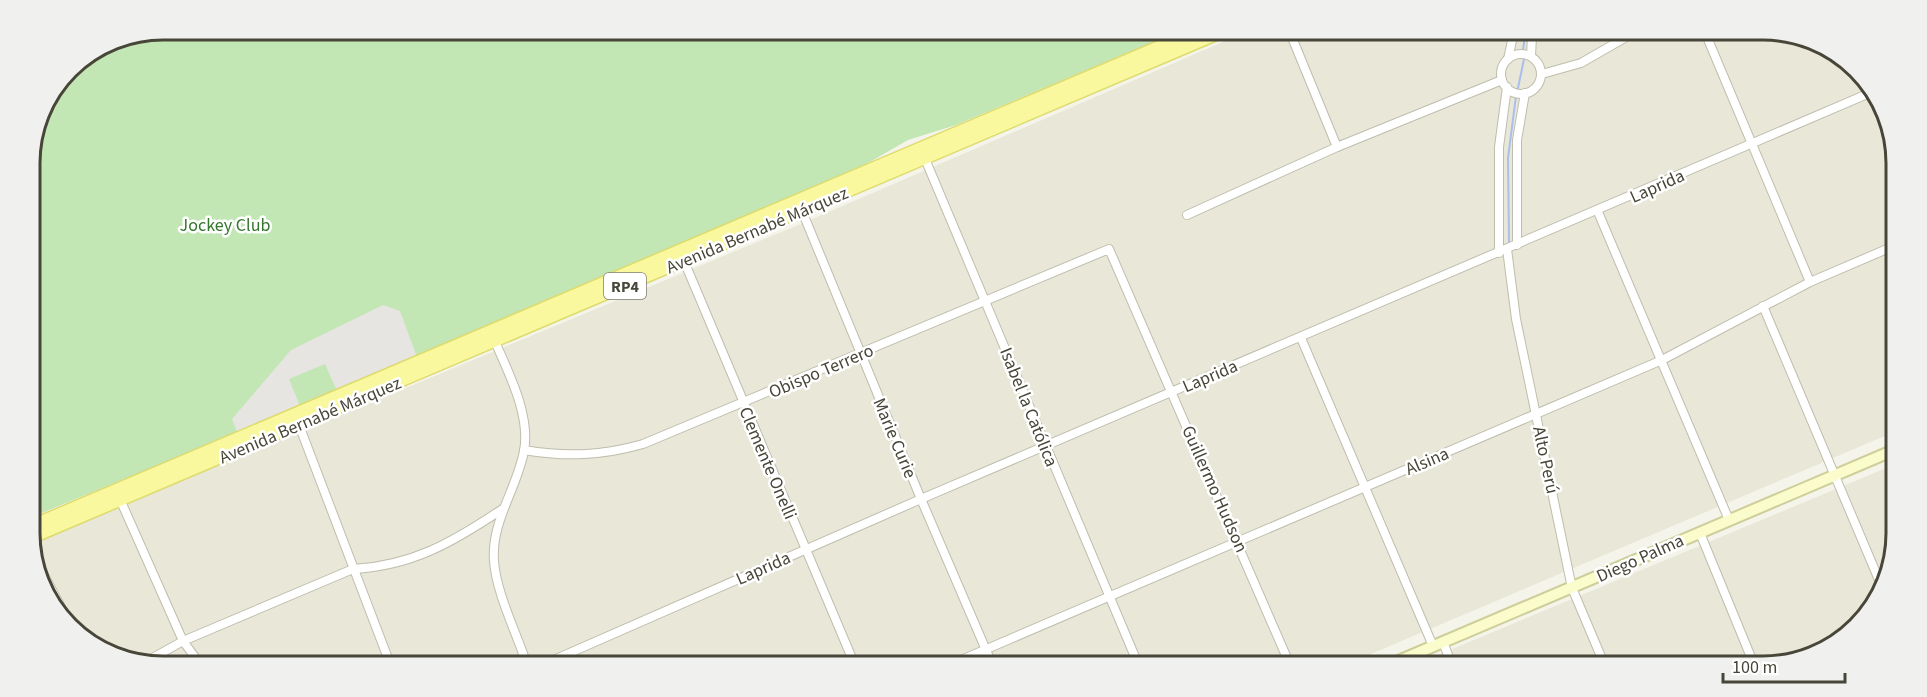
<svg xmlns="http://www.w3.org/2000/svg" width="1927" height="697" font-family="'Source Sans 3',sans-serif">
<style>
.residential{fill:#e8e7d8}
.green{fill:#c3e6b5}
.parking{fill:#e6e5e1}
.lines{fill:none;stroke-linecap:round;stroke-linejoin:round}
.stream{stroke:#aabfed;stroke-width:2}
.minor-casing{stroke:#bfbead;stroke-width:10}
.secondary-casing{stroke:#cece9a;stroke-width:14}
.primary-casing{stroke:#dedb6e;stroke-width:15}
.minor{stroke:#fff;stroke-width:8}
.secondary{stroke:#fbfccc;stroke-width:10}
.primary{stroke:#f9f89e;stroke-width:12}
.labels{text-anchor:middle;stroke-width:5;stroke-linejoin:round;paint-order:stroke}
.shield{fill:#fff;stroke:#7f7e74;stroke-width:1.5}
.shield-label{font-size:16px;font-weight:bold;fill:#484638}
.street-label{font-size:18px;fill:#484638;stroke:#fff}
.park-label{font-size:18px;fill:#36772e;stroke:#fff}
.rim{fill:none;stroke:#484638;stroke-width:3}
</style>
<rect width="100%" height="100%" fill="#f4f4ea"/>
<g class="residential">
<polygon points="1239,35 1806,37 1864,76 1896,146 1892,433 1345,665 121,660 63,622 33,559 32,543 796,226"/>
<polygon points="1891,466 1890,576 1844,640 1772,667 1414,665"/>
</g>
<polygon class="green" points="164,30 1172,34 956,125 908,140 861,167 518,316 467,334 469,337 32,517 30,155 44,104 75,63 113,40"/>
<polygon class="parking" points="383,305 400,311 417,357 337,391 325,364 289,379 300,406 237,432 232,419 291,350"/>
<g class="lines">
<g class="stream">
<polyline points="1523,50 1525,36"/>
<polyline points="1518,88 1524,59"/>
<polyline points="1509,242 1508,158 1516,96"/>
</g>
<g class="minor-casing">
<g id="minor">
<polyline points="1291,35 1337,147"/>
<polyline points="1707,37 1810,282"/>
<circle cx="1521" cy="74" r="20"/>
<polyline points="1531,56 1532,36"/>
<polyline points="1508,59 1513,36"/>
<polyline points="1542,74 1581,63 1628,36"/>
<polyline points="923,154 1138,664"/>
<polyline points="802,211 921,499 992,664"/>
<polyline points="1598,212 1729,520"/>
<polyline points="1187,215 1337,147 1502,80"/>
<polyline points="1517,245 1517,140 1525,93"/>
<polyline points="1507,249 1516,319 1572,588 1605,666"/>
<polyline points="1499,253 1499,147 1507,87"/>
<polyline points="684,261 854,663"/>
<polyline points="1763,306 1882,587"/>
<path d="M493,337C507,370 531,414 524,451C517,489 491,521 494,561C496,592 516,632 526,662"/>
<polyline points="1301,338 1433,646"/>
<polyline points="299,425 389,661"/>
<path d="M524,450C566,457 601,456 643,444L1109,249L1290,665"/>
<polyline points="119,497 183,641 197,660"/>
<polyline points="1700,533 1755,667"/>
<polyline points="32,553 60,605"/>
<polyline points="1443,642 1452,665"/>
<path d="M149,660L183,641L353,569C412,566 453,542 501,510"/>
<polyline points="549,662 921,499 1872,92"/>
<polyline points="954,663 1662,360 1810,282 1894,246"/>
</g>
</g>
<g class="secondary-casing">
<polyline id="secondary" points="1389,665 1892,451"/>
</g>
<g class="primary-casing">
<g id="primary">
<polyline points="32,526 1190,34"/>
<polyline points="32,537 1216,34"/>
</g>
</g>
<use href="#minor" class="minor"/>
<use href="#secondary" class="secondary"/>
<use href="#primary" class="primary"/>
</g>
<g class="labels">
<rect class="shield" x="604" y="273" width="42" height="26" rx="4.5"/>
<g class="shield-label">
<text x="625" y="292">RP4</text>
</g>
<g class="street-label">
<text transform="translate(1657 186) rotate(-24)" y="6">Laprida</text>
<text transform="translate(757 230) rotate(-23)" y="6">Avenida Bernabé Márquez</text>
<text transform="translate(821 371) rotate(-23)" y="6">Obispo Terrero</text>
<text transform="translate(1210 376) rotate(-23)" y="6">Laprida</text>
<text transform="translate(1029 407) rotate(68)" y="6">Isabel la Católica</text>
<text transform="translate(310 420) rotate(-23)" y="6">Avenida Bernabé Márquez</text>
<text transform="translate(895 438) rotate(67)" y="6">Marie Curie</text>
<text transform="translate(1546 460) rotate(78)" y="6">Alto Perú</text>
<text transform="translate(1427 461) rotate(-23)" y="6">Alsina</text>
<text transform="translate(768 463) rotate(67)" y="6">Clemente Onelli</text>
<text transform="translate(1215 489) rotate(66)" y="6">Guillermo Hudson</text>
<text transform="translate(1640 558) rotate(-24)" y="6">Diego Palma</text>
<text transform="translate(763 568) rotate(-24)" y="6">Laprida</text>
</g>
<g class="park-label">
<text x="225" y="231">Jockey Club</text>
</g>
</g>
<path d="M0 0H1927V697H0ZM163 40H1763A123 123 0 0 1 1886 163V533A123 123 0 0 1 1763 656H163A123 123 0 0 1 40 533V163A123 123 0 0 1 163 40Z" fill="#f0f0ef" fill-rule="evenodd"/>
<path class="rim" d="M163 40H1763A123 123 0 0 1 1886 163V533A123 123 0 0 1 1763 656H163A123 123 0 0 1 40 533V163A123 123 0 0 1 163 40Z"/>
<path d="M1723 673v9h122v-9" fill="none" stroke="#484638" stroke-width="3"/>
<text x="1732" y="673" font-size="18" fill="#484638" stroke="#ffffff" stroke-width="4.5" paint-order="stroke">100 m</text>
</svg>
